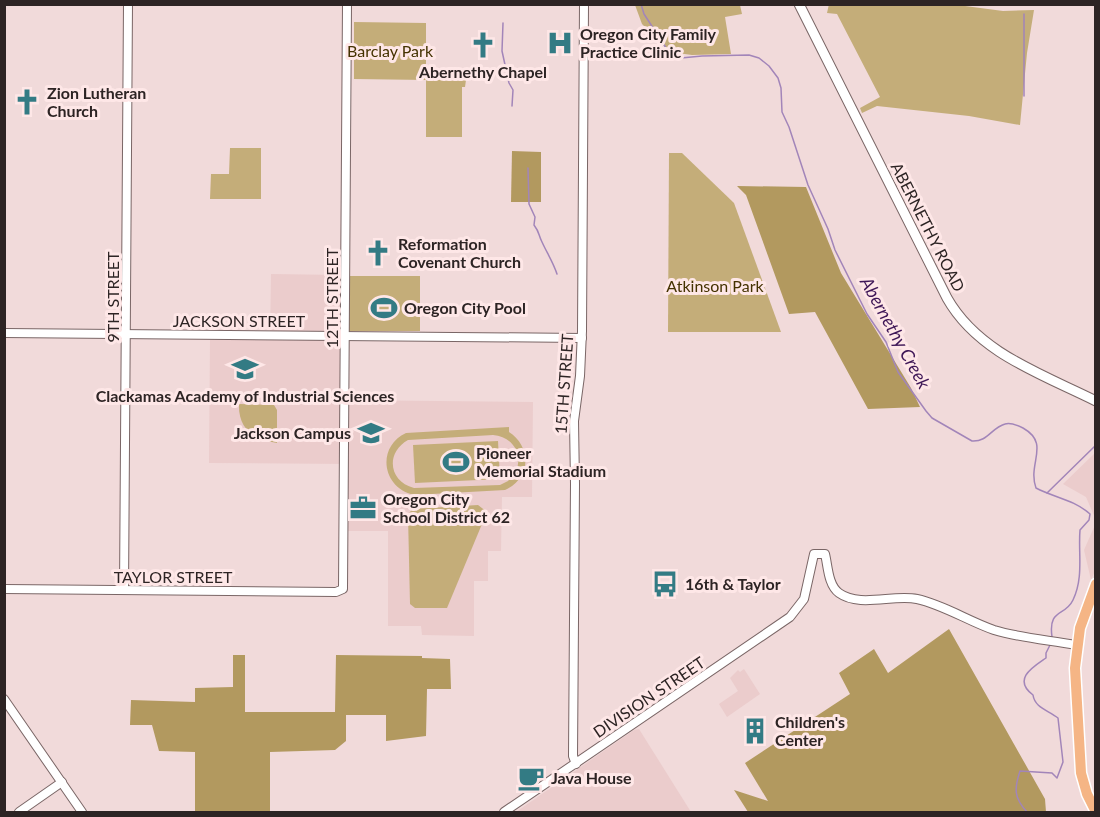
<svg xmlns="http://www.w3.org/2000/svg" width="1100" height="817" font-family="Lato,sans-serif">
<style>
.built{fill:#ebcccc}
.green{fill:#c4ad79;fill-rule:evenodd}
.forest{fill:#b2995f}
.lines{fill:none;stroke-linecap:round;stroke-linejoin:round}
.stream{stroke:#a285b9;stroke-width:1.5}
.tertiary-casing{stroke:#7a6666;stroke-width:10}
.secondary-casing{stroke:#7a6666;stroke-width:11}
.primary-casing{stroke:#fff;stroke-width:13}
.tertiary{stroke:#fff;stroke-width:8}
.secondary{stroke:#fff;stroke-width:9}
.primary{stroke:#f5b585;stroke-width:10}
.labels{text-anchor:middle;stroke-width:6;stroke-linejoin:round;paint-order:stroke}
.poi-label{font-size:16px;font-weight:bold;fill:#2d2424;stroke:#fee7e7;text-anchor:start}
.park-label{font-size:16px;fill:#443200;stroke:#fee7e7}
.street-label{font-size:16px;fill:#2d2424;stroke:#fee7e7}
.water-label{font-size:18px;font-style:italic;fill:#3f1757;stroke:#fee7e7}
</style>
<rect width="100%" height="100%" fill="#f1dada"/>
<g class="built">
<polygon points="271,274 341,275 341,400 533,402 532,497 502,497 501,551 488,551 488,581 474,581 474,636 422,635 421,626 388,626 388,531 347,531 348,464 209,463 210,340 270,339"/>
<polygon points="1095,453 1095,518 1086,497 1063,484"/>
<polygon points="1095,525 1095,571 1091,580 1084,550"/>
<polygon points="744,669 760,694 727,717 719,704 738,691 730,678 738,670 740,672"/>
<polygon points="639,729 691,812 516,812 634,730"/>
</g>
<g class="green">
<polygon points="829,4 950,4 1003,11 1034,10 1027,53 1020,125 969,116 877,106 862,113 860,108 880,97 837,14 827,13"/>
<polygon points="635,5 740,5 742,14 725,17 731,54 692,55 670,52 642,24"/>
<polygon points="354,22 426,23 426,79 466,80 465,87 462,87 462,137 426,137 426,80 354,79"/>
<polygon points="230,148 261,148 261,199 210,199 211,174 229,174"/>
<polygon points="669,153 682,153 734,203 781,332 668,332"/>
<rect x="349" y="276" width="71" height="55"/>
<path d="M239,404L274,405L277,410V443C254,440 238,429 239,404Z"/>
<path d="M509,427V432C532,447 531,478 505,490L414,495C382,488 376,447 406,433ZM493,435C513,437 523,453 516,472L508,481L500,485L414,488C389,482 385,453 408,440Z"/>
<polygon points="498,441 500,479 415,483 413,445"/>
<polygon points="478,505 487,512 447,608 415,608 410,604 408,515 412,509"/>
</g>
<g class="forest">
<polygon points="512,151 541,152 541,202 511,202"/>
<polygon points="737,186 806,187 841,273 911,388 920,407 868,409 815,312 789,314 746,195"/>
<polygon points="949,629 1045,799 1046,812 748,812 734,790 768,801 745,763 850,694 839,673 874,649 888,673"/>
<polygon points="233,655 245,655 245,712 335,712 336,655 422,656 422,658 450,659 451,689 427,689 426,736 386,741 386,715 346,715 346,741 335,750 270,752 270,812 195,812 195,752 159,751 152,725 130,725 131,700 195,702 195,688 233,687"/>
</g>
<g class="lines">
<g class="stream">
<path d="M641,4L644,14L670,54L681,58L702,56L749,55L759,58L769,66L778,78L781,88L782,112L789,127L808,185L828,229L835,250L867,314L886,342L898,372L926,411L932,418L972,441C988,442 991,428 1005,424C1010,422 1017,425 1023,428C1051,444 1027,463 1036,488C1055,498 1073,499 1090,514L1089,520L1080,530C1078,553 1084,577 1073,600C1065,617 1048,608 1052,637"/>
<polyline points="1024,14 1024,96"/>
<polyline points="503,23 502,51 509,83 513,90 512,106"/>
<path d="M528,168L529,204L535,217L534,225C540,233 538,234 542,242C547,253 553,262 557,274"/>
<polyline points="1047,493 1096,445"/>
<path d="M1027,812C1014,798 1014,789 1020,771L1052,773L1057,778L1063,762L1058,718C1048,710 1035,708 1033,695C1012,679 1033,667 1046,658V653L1050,645"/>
</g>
<g class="tertiary-casing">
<g id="tertiary">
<polyline points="4,333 582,338"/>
<polyline points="4,589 336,592 343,589 347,4"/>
<polyline points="124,590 128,4"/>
<polyline points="4,699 82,812"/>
<polyline points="576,764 573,756 575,484 574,421 580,376 582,331 584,4"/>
<polyline points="19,812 62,782"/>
<path d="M504,812L790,617L804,599L814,554H825C828,566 828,585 839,593C860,608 893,594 917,599C944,605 968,621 994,630C1020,638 1049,640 1076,645"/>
</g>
</g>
<g class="secondary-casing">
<path id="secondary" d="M799,4L947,298C978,353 1042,374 1096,401"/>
</g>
<g class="primary-casing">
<polyline id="primary" points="1096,584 1080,628 1075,668 1081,773 1087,794 1096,812"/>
</g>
<use href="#tertiary" class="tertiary"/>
<use href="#secondary" class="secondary"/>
<use href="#primary" class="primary"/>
</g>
<defs>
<g id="hospital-bare" transform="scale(2.07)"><path d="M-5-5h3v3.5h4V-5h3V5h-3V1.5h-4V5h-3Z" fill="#337b84" stroke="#fee7e7" stroke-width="2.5" paint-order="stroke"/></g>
<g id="church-bare" transform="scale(2.07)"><path d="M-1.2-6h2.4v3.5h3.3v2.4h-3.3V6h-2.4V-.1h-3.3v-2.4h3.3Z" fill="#337b84" stroke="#fee7e7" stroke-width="2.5" paint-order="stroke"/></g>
<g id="stadium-bare" transform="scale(2.07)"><path d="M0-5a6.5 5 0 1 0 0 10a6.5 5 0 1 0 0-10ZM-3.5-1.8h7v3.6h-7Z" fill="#337b84" stroke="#fee7e7" stroke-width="2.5" paint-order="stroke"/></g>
<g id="school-bare" transform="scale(2.07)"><path d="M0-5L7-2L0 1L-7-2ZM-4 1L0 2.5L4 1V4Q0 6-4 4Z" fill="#337b84" stroke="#fee7e7" stroke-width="2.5" paint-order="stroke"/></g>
<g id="office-bare" transform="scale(2.07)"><path d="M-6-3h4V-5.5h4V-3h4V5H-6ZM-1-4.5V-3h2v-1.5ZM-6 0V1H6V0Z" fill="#337b84" stroke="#fee7e7" stroke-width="2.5" paint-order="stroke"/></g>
<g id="bus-bare" transform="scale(2.07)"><path d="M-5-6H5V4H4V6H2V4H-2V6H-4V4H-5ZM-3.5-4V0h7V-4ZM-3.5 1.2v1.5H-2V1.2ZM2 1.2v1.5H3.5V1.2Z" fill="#337b84" stroke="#fee7e7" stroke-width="2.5" paint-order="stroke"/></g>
<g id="building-bare" transform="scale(2.07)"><path d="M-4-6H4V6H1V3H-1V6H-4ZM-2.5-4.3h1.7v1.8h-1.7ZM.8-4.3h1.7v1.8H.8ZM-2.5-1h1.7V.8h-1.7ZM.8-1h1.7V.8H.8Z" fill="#337b84" stroke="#fee7e7" stroke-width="2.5" paint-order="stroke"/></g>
<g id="cafe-bare" transform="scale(2.07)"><path d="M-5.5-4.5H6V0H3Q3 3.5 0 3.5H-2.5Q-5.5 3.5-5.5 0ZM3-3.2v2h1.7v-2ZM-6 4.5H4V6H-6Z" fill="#337b84" stroke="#fee7e7" stroke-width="2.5" paint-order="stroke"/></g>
</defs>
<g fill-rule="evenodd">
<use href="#hospital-bare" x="560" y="43"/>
<use href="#church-bare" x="483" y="45"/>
<use href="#church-bare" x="27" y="102"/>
<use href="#church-bare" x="378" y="253"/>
<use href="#stadium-bare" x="384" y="308"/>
<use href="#school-bare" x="245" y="369"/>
<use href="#school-bare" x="371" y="433"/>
<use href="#stadium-bare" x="456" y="462"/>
<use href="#office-bare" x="363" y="508"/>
<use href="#bus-bare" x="665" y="584"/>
<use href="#building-bare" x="755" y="731"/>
<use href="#cafe-bare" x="531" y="778"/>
</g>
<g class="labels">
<g class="poi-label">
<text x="580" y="40">Oregon City Family<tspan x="580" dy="18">Practice Clinic</tspan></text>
<text x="483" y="78" text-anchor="middle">Abernethy Chapel</text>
<text x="47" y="99">Zion Lutheran<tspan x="47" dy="18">Church</tspan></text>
<text x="398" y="250">Reformation<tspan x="398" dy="18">Covenant Church</tspan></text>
<text x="404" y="314">Oregon City Pool</text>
<text x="245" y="402" text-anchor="middle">Clackamas Academy of Industrial Sciences</text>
<text x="351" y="439" text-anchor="end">Jackson Campus</text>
<text x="476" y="459">Pioneer<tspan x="476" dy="18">Memorial Stadium</tspan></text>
<text x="383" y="505">Oregon City<tspan x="383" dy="18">School District 62</tspan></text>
<text x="685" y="590">16th &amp; Taylor</text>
<text x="775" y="728">Children's<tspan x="775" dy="18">Center</tspan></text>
<text x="551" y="784">Java House</text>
</g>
<g class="park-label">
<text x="390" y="57">Barclay Park</text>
<text x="715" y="292">Atkinson Park</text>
</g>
<g class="street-label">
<text transform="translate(928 227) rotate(63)" y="6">ABERNETHY ROAD</text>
<text transform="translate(113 297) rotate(-90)" y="6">9TH STREET</text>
<text transform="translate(332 298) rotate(-90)" y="6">12TH STREET</text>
<text x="239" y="327">JACKSON STREET</text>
<text transform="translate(564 384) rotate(-86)" y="6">15TH STREET</text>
<text x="173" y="583">TAYLOR STREET</text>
<text transform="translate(649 697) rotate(-34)" y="6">DIVISION STREET</text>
</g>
<g class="water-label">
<text transform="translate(895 333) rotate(61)" y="6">Abernethy Creek</text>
</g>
</g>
<rect width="1100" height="817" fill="none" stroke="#2d2424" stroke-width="12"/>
</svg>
